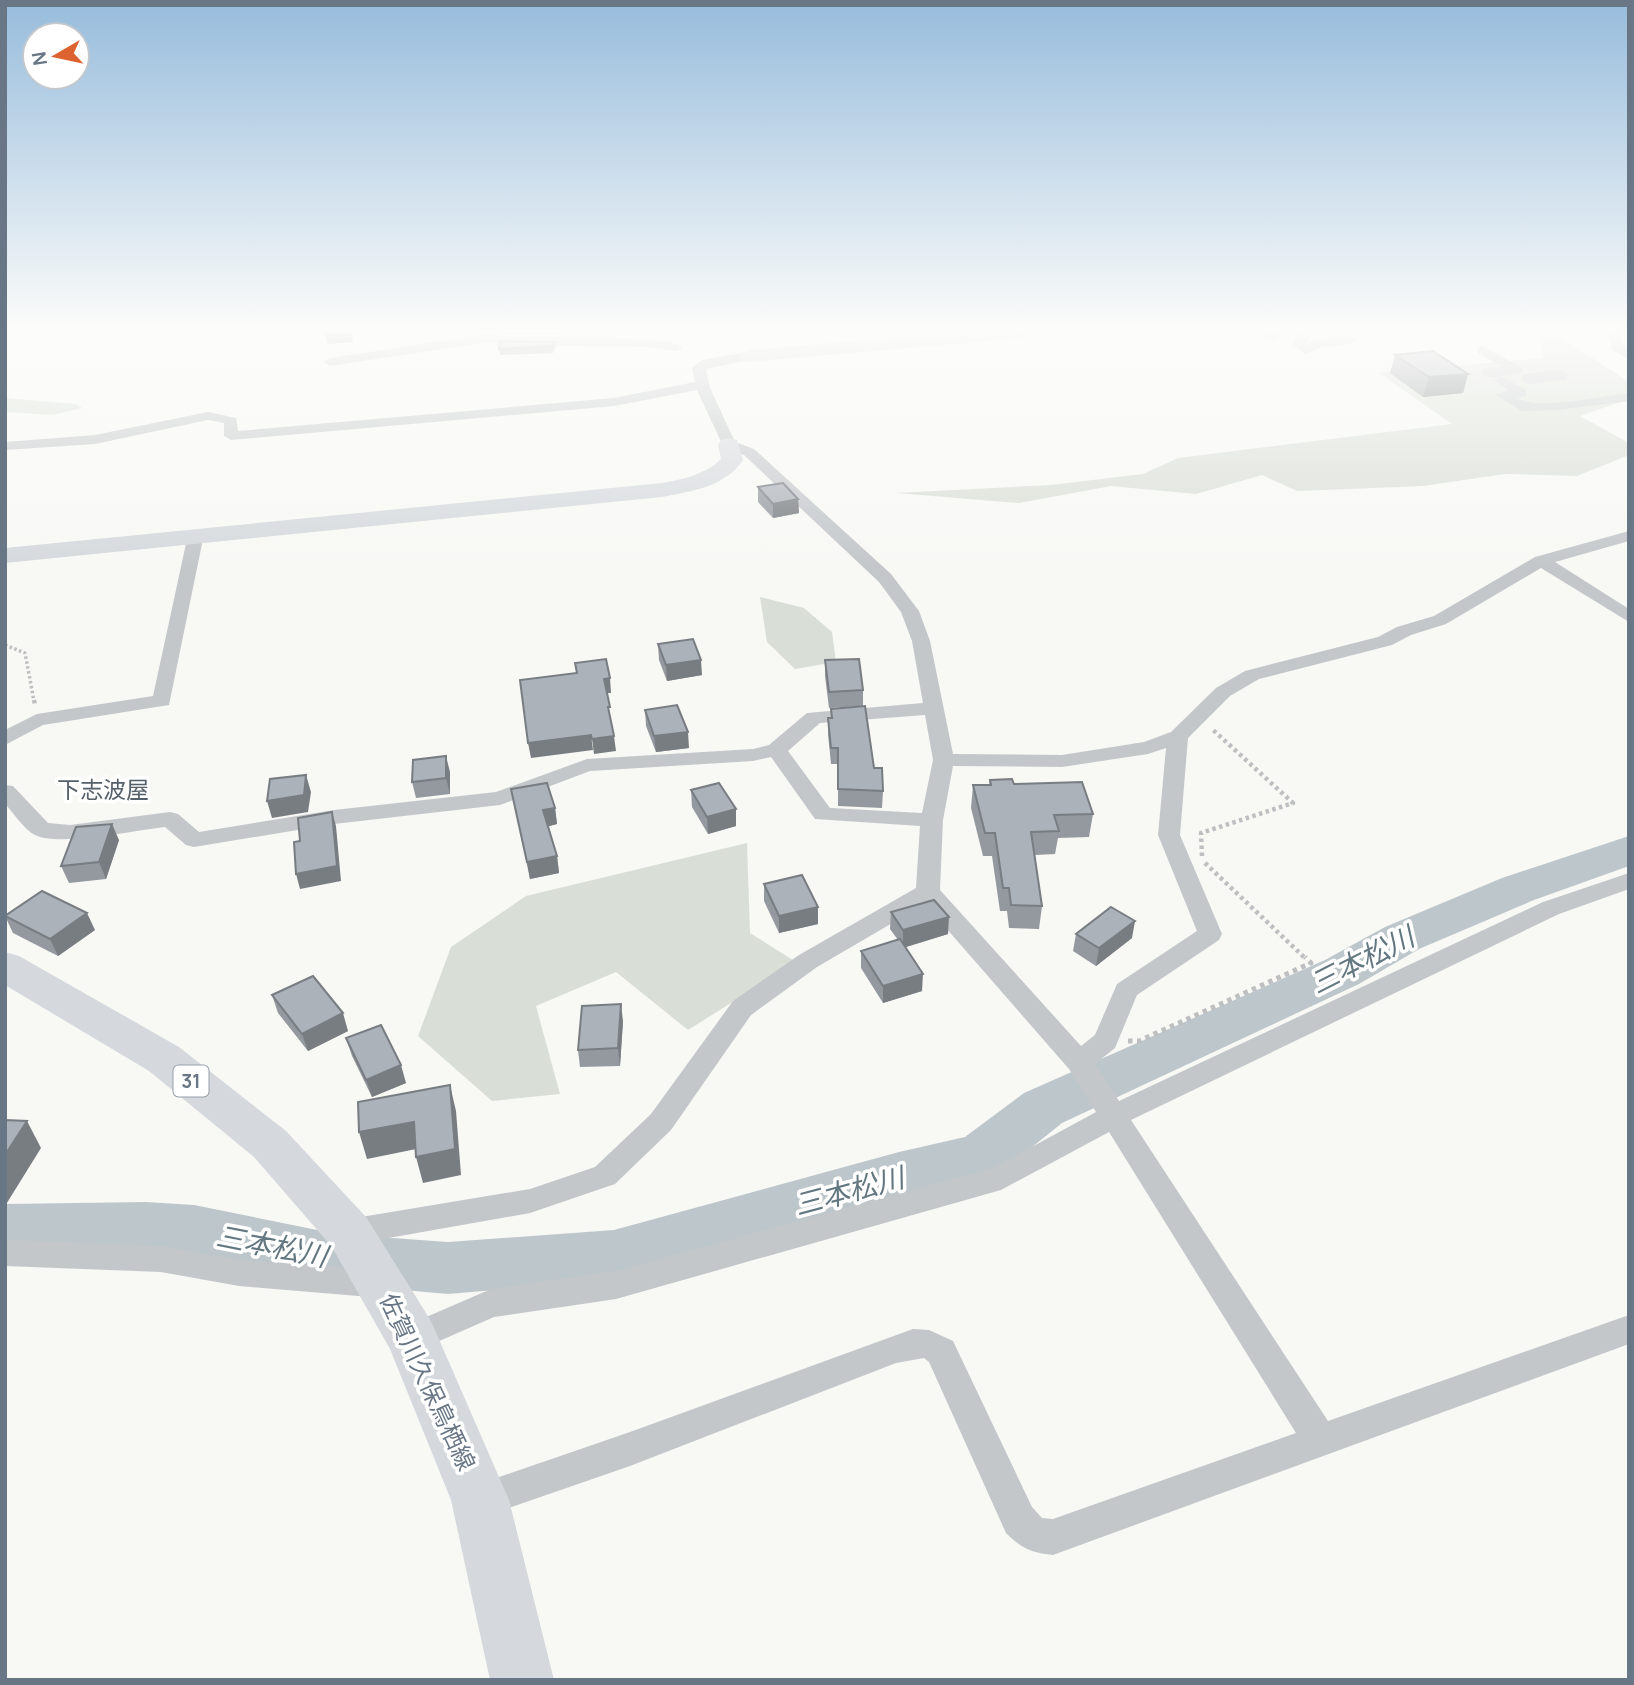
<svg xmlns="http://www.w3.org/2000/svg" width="1634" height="1685" font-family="Manrope,'Noto Sans JP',sans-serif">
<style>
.green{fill:#d9dfd6}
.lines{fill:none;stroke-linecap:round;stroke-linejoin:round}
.river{fill:#bdc7cb;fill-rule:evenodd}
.path-far2{stroke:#bdbfc1;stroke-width:3.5;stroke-dasharray:2.5 2.5;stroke-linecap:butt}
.path-far1{stroke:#bdbfc1;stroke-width:4.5;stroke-dasharray:3.5 3.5;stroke-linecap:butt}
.path{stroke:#bdbfc1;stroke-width:5;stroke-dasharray:4.5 4.5;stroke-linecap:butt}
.street{fill:#c3c7ca;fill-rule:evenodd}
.secondary{fill:#d5d9dd;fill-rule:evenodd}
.primary{fill:#d5d9dd;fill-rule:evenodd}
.wall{fill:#94999f}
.shaded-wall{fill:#787d82}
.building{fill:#acb2b9;stroke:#787d82;stroke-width:2}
.labels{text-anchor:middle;stroke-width:7;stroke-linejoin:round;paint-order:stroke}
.shield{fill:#fff;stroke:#959faa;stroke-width:2}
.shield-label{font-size:19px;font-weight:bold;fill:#687685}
.neighbourhood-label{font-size:23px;fill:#55606a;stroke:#fff}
.near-street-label{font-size:24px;fill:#687685;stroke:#fff}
.near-water-label{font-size:28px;font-style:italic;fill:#637781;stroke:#fff}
</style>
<rect width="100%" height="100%" fill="#f8f8f5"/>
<g class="green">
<polygon points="1539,332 1553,332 1629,382 1629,399 1580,416 1629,443 1629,455 1577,476 1505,474 1423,486 1297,491 1262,475 1196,494 1111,486 1019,503 896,493 1051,485 1143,474 1178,458 1452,424 1379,373 1543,358"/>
<polygon points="5,398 76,404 82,408 53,415 5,412"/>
<polygon points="760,597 804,608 832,632 836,662 795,669 767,642"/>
<polygon points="747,843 750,933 796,962 688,1030 616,972 536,1006 560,1094 492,1101 418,1036 451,947 526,896"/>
</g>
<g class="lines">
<polygon class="river" points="1629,836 1629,866 1534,900 1419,949 1359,984 1062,1123 1001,1172 899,1198 614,1280 448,1294 337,1284 194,1255 146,1250 5,1254 5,1204 146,1202 194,1205 337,1234 448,1242 614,1230 899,1152 965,1137 1024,1093 1325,960 1385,927 1502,878"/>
<polyline class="path-far2" points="5,645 25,653 34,701"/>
<g class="path-far1">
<polyline points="34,700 35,705"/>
<polyline points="1202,856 1201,833 1293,803 1212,729"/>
<polyline points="1205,863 1306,959"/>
</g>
<polyline class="path" points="1128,1041 1139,1041 1311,963 1305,957"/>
<g class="street">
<path d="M1256,332H1275L1281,336C1274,343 1261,340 1256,332Z"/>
<path d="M1289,332H1303L1309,338L1306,344C1319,338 1346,332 1357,340L1351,344L1322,347L1305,354L1292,344L1296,339Z"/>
<polygon points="1608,332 1620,332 1623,345 1629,349 1629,359 1612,350"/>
<path d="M488,334L504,337C534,338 666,333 683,347L677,351L647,347L504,345L488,342L330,366L323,362L330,358Z"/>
<polygon points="1483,346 1521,367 1523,370 1521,373 1492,378 1483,375 1483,369 1502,367 1478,353 1478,347"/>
<path d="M748,352L753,353V359L706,369L710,388L735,442L754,449L891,574L919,611L930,641L953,754L1062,755L1144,742L1171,732L1216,688L1245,671L1378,637L1397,627L1434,616L1535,557L1629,531V541L1555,562L1629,609V622L1541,568L1446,624L1411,635L1392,645L1259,679L1230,696L1188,738L1180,835L1222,934L1219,940L1137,995L1115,1048L1095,1064L1119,1101L1543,902L1629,873V889L1559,914L1131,1120L1328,1421L1629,1315V1344L1053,1555C1031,1553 1021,1548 1006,1533L929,1362L924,1358L896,1363L630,1466L480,1518L467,1512L462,1500L467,1488L630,1432L913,1329L929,1330L953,1341L1032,1507L1042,1518L1053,1519L1296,1433L1109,1132L1001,1190L616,1299L494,1317L412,1353L401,1348L396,1338L401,1328L491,1289L616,1271L993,1168L1096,1112L1069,1069L925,904L817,967L751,1015L671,1130L615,1184L530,1213L349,1245L338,1241L334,1232L338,1223L349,1219L530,1189L595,1167L651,1114L733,1001L799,955L916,888L920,826L815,819L771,757L753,761L590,771L500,805L334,824L194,847L186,845L165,827C137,830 58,847 35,835C24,830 14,813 5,804V785L13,786L48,823L70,825L170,812L178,814L199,832L334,810L496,792L587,759L753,749L769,745L807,713L923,703L912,641L901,612L879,582L744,455L724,448L697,390L614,406L231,440L224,436V423L208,420L95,444L5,450V442L95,435L208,412L236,418L238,431L614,398L695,382L692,368L702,360ZM925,715L933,760L922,813L830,808L788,751L820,723ZM1166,748L1158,835L1197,931L1117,984L1095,1035L1081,1046L940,890L943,820L953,766L1062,767L1148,754Z"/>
<polygon points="1558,370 1567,373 1567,379 1529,384 1522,380 1524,374"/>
<path d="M1501,376L1526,390V396L1517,398C1538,411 1602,396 1629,393V401L1557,410L1522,411L1496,395L1508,390L1494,380Z"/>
<polygon points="195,534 203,539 169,705 43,725 5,745 5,730 37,714 153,696 187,539"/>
<polygon points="5,1240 161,1246 239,1260 382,1270 393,1274 398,1284 393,1294 382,1298 239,1286 161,1272 5,1266"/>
</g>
<g class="secondary">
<polygon points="962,332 1035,332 1026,338 748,362 738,356 748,350"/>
<path d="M729,438L737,440L743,460C725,487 692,491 662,497L5,563V548L662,483C684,479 704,475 721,459L718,445L721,440Z"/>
</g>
<polygon class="primary" points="5,952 19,956 179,1047 286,1131 366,1217 431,1321 509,1500 554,1680 490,1680 451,1500 390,1349 332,1247 254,1157 149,1071 5,985"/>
</g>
<g class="wall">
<polygon points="496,332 564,332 562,334 496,333"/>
<polygon points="555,342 555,348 553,353 500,355 499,349"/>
<polygon points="1395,355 1468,374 1463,393 1423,397 1390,373"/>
<polygon points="758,487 798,499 799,513 773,518 758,502"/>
<polygon points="658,644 702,675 667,681 659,660"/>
<polygon points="825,660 863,690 863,706 829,708 825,676"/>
<polygon points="831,709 874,768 883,791 882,808 838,806 838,764 831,764 828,734 828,718 831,718"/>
<polygon points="645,710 689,748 656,752 646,726"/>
<polygon points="450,772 450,794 416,798 412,782"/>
<polygon points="990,780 1014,784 1093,814 1089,837 1058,838 1055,854 1035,855 1042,906 1039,929 1009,928 1007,911 1000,911 992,856 983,856 971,808 973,785 989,785"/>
<polygon points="511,789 555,808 557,824 548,826 557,856 559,873 530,879"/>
<polygon points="691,790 736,826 708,834 692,807"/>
<polygon points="119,840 106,879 69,883 61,866"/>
<polygon points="764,884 818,907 818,924 779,933 764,901"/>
<polygon points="891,912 948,934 905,947 922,991 883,1003 861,968 861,951 898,940 890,929"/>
<polygon points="5,916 95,930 58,956 13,933"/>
<polygon points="1076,934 1132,938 1096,966 1073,951"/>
<polygon points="272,995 348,1031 308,1051 278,1013"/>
<polygon points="623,1021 620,1066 580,1067 578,1050"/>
<polygon points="346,1038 406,1083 372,1097 352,1056"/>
</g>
<g class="shaded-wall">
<polygon points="325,332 353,332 353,342 328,344"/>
<polygon points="1468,374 1463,393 1423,397 1429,377"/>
<polygon points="798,499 799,513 773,518 773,504"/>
<polygon points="701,660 702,675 667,681 666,665"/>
<polygon points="610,678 611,693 606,693 604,679"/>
<polygon points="688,732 689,748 656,752 654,736"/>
<polygon points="591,735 593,750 531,758 528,743"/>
<polygon points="614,736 616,751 594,754 592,739"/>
<polygon points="446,756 450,772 450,794 446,778"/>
<polygon points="306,775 311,792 308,812 272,818 267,801"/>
<polygon points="555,808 557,824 546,827 543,810"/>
<polygon points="736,809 736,826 708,834 707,817"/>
<polygon points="332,812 336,826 341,881 300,889 296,874"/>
<polygon points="112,824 119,840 106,879 99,862"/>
<polygon points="557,856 559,873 530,879 527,862"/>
<polygon points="818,907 818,924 779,933 779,916"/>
<polygon points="87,913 95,930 58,956 50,939"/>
<polygon points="949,917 948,934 903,948 903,930"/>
<polygon points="1135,921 1132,938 1096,966 1099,948"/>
<polygon points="923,974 922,991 883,1003 883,986"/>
<polygon points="621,1004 623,1021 620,1066 618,1048"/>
<polygon points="343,1013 348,1031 308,1051 302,1034"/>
<polygon points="401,1065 406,1083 372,1097 366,1080"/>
<polygon points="450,1085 456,1111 461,1175 423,1183 416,1157"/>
<polygon points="27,1121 41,1148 5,1206 5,1155"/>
<polygon points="414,1122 421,1148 367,1159 359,1132"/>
</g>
<g class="building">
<polygon points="500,341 555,342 552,346 499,349"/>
<polygon points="1433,351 1468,374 1429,377 1395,355"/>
<polygon points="783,483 798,499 773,504 758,487"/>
<polygon points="693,639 701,660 666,665 658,644"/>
<polygon points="606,659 610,678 604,679 610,707 608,707 614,736 592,739 591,735 528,743 520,680 577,673 575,663"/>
<polygon points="859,659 863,690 829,692 825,660"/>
<polygon points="677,705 688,732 654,736 645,710"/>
<polygon points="865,706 874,768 882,768 883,791 838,789 838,748 831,748 828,718 832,718 831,709"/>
<polygon points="446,756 446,778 412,782 413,760"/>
<polygon points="306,775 304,795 267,801 270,779"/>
<polygon points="1012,779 1014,784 1082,782 1093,814 1054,815 1059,831 1031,832 1042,906 1011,905 1009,888 1003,888 995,833 985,833 973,785 991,785 990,780"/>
<polygon points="547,783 555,808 543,810 557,856 527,862 511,789"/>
<polygon points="719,783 736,809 707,817 691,790"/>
<polygon points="332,812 337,866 296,874 294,842 300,841 298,818"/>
<polygon points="112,824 99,862 61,866 76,827"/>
<polygon points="802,875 818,907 779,916 764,884"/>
<polygon points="42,891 87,913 50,939 5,916"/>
<polygon points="934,900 949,917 903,930 891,912"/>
<polygon points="1111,907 1135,921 1099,948 1076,934"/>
<polygon points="900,939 923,974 883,986 861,951"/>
<polygon points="313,976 343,1013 302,1034 272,995"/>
<polygon points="621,1004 618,1048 578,1050 582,1006"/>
<polygon points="381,1025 401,1065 366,1080 346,1038"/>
<polygon points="450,1085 455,1149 416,1157 414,1122 359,1132 358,1102"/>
<polygon points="5,1120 27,1121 5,1155"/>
</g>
<linearGradient id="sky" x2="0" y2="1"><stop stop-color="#97bcdc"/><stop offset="0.58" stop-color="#fcfcfa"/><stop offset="1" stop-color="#fcfcfa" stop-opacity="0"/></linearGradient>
<rect width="1634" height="568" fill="url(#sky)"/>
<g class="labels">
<rect class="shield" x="173.5" y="1065.5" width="35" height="31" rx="5"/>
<g class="shield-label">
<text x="191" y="1088">31</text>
</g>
<g class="neighbourhood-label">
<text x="103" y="798">下志波屋</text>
</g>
<g class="near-street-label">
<text transform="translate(427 1382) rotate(65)" y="8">佐賀川久保鳥栖線</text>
</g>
<g class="near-water-label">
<text transform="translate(1362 960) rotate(-27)" y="10">三本松川</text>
<text transform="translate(849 1191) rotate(-15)" y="10">三本松川</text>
<text transform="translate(272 1246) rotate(11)" y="10">三本松川</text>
</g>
</g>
<rect width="1634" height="1685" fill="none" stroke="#687685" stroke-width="14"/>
<g transform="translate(56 56) rotate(261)"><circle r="33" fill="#ffffff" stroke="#c3c8ce" stroke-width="2"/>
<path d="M0-5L12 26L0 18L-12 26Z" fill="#dd622f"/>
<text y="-10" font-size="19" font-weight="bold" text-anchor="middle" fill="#687685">N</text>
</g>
</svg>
